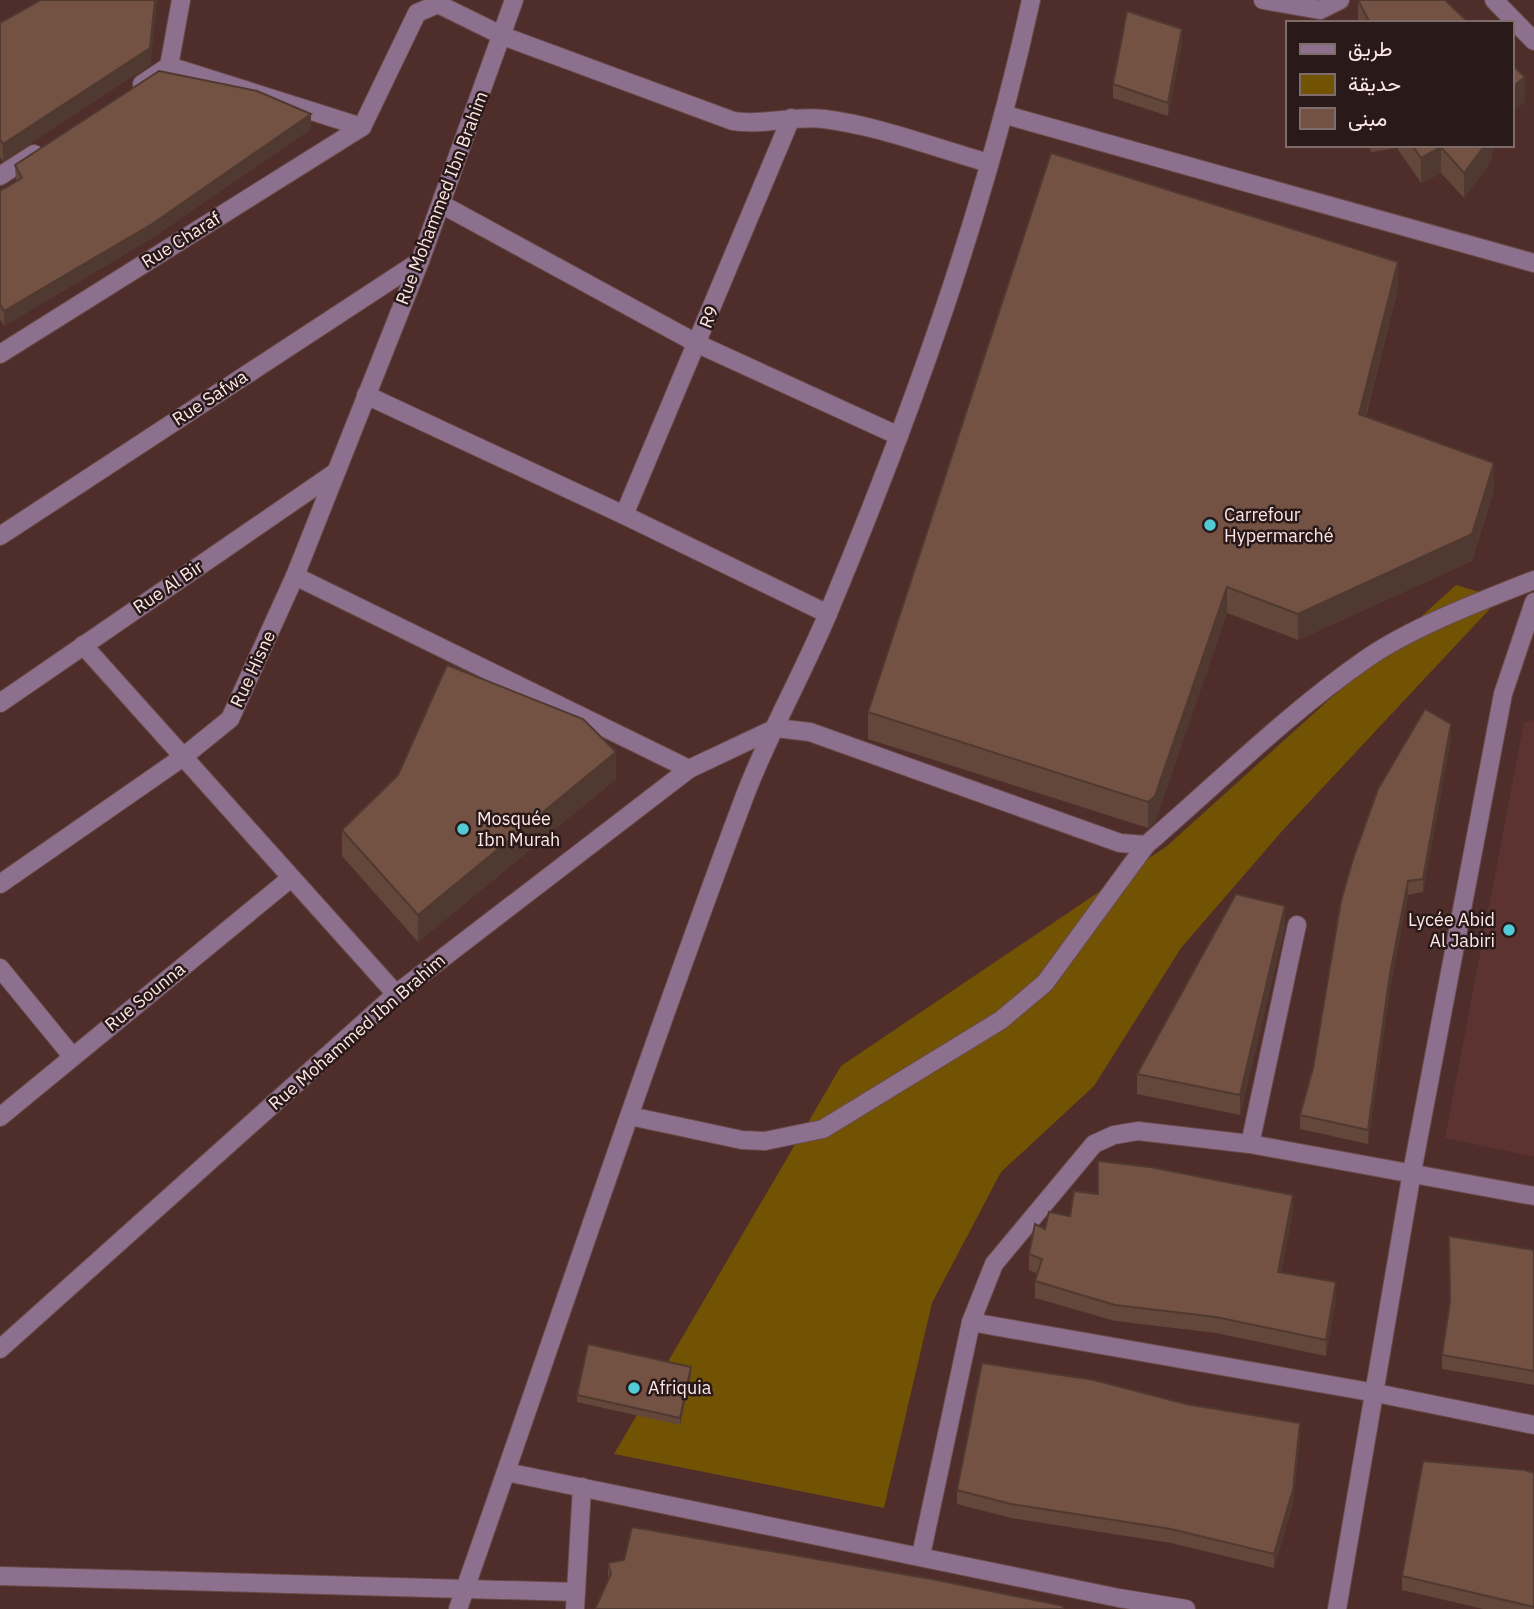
<svg xmlns="http://www.w3.org/2000/svg" width="1534" height="1609" font-family="'IBM Plex Sans',Vazirmatn,sans-serif">
<style>
.built{fill:#5c3331}
.green{fill:#715303}
.lines{fill:none;stroke-linecap:round;stroke-linejoin:round}
.minor-casing{stroke:#6a4b48;stroke-width:20}
.minor{stroke:#8c708e;stroke-width:18}
.wall{fill:#63473a}
.shaded-wall{fill:#503930}
.building{fill:#735244;stroke:#503930;stroke-width:2}
.poi-dot{fill:#52cbd7;stroke:#291a19;stroke-width:2.5}
.labels{text-anchor:middle;stroke-width:5;stroke-linejoin:round;paint-order:stroke}
.street-label{font-size:18px;fill:#fee8e6;stroke:#291a19}
.poi-label{font-size:18px;fill:#fee8e6;stroke:#291a19;text-anchor:start}
</style>
<rect width="100%" height="100%" fill="#4e2d2a"/>
<polygon class="built" points="1534,720 1534,1157 1445,1138 1524,722"/>
<polygon class="green" points="1456,585 1500,598 1283,830 1181,948 1094,1086 1001,1172 932,1303 884,1508 614,1454 841,1066 1167,846"/>
<g class="lines">
<g class="minor-casing">
<g id="minor">
<polyline points="1263,0 1320,10 1340,0"/>
<polyline points="1494,0 1534,41"/>
<polyline points="169,66 181,0"/>
<polyline points="142,84 169,66 362,127"/>
<polyline points="1006,115 1534,263"/>
<path d="M362,127L417,13L438,4L503,36L733,121C764,126 793,115 824,119C880,126 935,148 989,163"/>
<polyline points="0,176 34,154"/>
<polyline points="441,204 698,344 899,436"/>
<polyline points="0,354 362,127"/>
<polyline points="366,395 624,515 828,614"/>
<polyline points="624,515 791,118"/>
<polyline points="0,536 420,261"/>
<polyline points="295,576 689,769"/>
<polyline points="83,645 396,994"/>
<polyline points="0,703 336,472"/>
<polyline points="0,884 183,757 230,719 295,576 420,261 514,0"/>
<polyline points="0,968 72,1056"/>
<polyline points="630,1116 742,1140 765,1141 823,1129 1001,1020 1045,983 1146,845"/>
<polyline points="0,1117 291,878"/>
<polyline points="1250,1144 1297,925"/>
<polyline points="1534,1196 1250,1144 1138,1131 1114,1135 1094,1144 994,1264 971,1322 1376,1393 1534,1425"/>
<path d="M0,1349L396,994L689,769L776,728L810,732L1120,843L1146,845C1218,783 1288,713 1366,659C1412,627 1481,601 1534,580"/>
<polyline points="506,1472 1119,1598 1186,1609"/>
<polyline points="921,1555 971,1322"/>
<polyline points="0,1576 576,1592"/>
<path d="M458,1609C553,1339 643,1067 744,798C768,734 803,674 829,611C912,413 985,210 1031,0"/>
<polyline points="575,1609 582,1487"/>
<polyline points="1337,1609 1412,1172 1503,694 1534,602"/>
</g>
</g>
<use href="#minor" class="minor"/>
</g>
<g class="wall">
<polygon points="41,0 157,0 150,65 3,161 0,157 0,23"/>
<polygon points="1358,0 1469,23 1358,23"/>
<polygon points="1182,43 1168,116 1113,98 1113,84"/>
<polygon points="311,129 152,238 4,326 0,319 0,191 16,182 15,165"/>
<polygon points="1369,145 1494,145 1491,161 1464,198 1441,173 1421,183 1397,148 1371,152"/>
<polygon points="1398,288 1366,416 1494,490 1472,561 1298,640 1227,613 1155,822 1148,828 868,739 868,712"/>
<polygon points="1451,738 1423,892 1408,895 1390,988 1368,1144 1300,1129 1300,1115 1313,1068"/>
<polygon points="616,779 418,942 342,856 342,830"/>
<polygon points="1285,926 1240,1115 1137,1094 1137,1074"/>
<polygon points="1293,1211 1281,1272 1336,1298 1326,1356 1216,1333 1115,1321 1035,1298 1035,1281 1038,1274 1029,1270 1029,1254 1045,1229 1070,1216"/>
<polygon points="1534,1250 1534,1385 1442,1369 1442,1355"/>
<polygon points="691,1374 680,1425 577,1402 577,1395"/>
<polygon points="1300,1437 1293,1504 1274,1568 1171,1543 1011,1518 957,1504 957,1490"/>
<polygon points="1534,1473 1534,1609 1483,1609 1402,1590 1402,1576"/>
<polygon points="608,1563 1063,1609 608,1580"/>
</g>
<g class="shaded-wall">
<polygon points="155,0 157,0 150,65 3,161 3,144"/>
<polygon points="1182,29 1182,43 1168,116 1168,103"/>
<polygon points="1525,77 1525,102 1511,113 1511,88"/>
<polygon points="311,114 311,129 152,238 4,326 4,311"/>
<polygon points="1485,145 1494,145 1491,161 1464,198 1464,173"/>
<polygon points="1441,147 1441,173 1421,183 1421,158"/>
<polygon points="1398,262 1398,288 1359,441 1359,414"/>
<polygon points="1494,463 1494,490 1472,561 1298,640 1298,614"/>
<polygon points="1227,587 1227,613 1155,822 1148,828 1148,802"/>
<polygon points="1451,724 1451,738 1423,892 1423,879"/>
<polygon points="616,752 616,779 418,942 418,915"/>
<polygon points="1408,881 1408,895 1390,988 1368,1144 1368,1130 1390,974"/>
<polygon points="1285,906 1285,926 1240,1115 1240,1095"/>
<polygon points="1293,1195 1293,1211 1278,1288 1278,1272"/>
<polygon points="1336,1282 1336,1298 1326,1356 1326,1340"/>
<polygon points="691,1367 691,1374 680,1425 680,1418"/>
<polygon points="1300,1423 1300,1437 1293,1504 1274,1568 1274,1554"/>
</g>
<g class="building">
<polygon points="41,0 155,0 150,48 3,144 0,139 0,23"/>
<polygon points="1358,0 1445,0 1469,23 1370,23"/>
<polygon points="1127,11 1182,29 1168,103 1113,84"/>
<polygon points="1511,64 1525,77 1511,88"/>
<polygon points="159,71 257,91 311,114 152,224 4,311 0,304 0,191 22,178 15,165"/>
<polygon points="1412,145 1485,145 1464,173 1441,147 1421,158"/>
<polygon points="1051,153 1398,262 1359,414 1494,463 1472,534 1298,614 1227,587 1155,796 1148,802 868,712"/>
<polygon points="447,665 583,719 616,752 418,915 342,830 398,775"/>
<polygon points="1425,709 1451,724 1423,879 1408,881 1390,974 1368,1130 1300,1115 1313,1068 1341,901 1353,859 1378,789"/>
<polygon points="1236,894 1285,906 1240,1095 1137,1074"/>
<polygon points="1098,1161 1150,1167 1293,1195 1278,1272 1336,1282 1326,1340 1216,1317 1115,1305 1035,1281 1042,1259 1029,1254 1035,1224 1045,1229 1049,1212 1070,1216 1074,1191 1098,1194"/>
<polygon points="1449,1236 1534,1250 1534,1371 1442,1355 1450,1302"/>
<polygon points="588,1344 691,1367 680,1418 577,1395"/>
<polygon points="982,1363 1094,1380 1186,1404 1300,1423 1293,1490 1274,1554 1171,1529 1011,1504 957,1490"/>
<polygon points="1423,1461 1525,1470 1534,1473 1534,1607 1402,1576"/>
<polygon points="632,1527 937,1580 1063,1606 1063,1609 595,1609 611,1574 608,1563 624,1560"/>
</g>
<g class="poi-dot">
<circle cx="1210" cy="525" r="7"/>
<circle cx="463" cy="829" r="7"/>
<circle cx="1509" cy="930" r="7"/>
<circle cx="634" cy="1388" r="7"/>
</g>
<g class="labels">
<g class="street-label">
<text transform="translate(442 198) rotate(-69)" y="6">Rue Mohammed Ibn Brahim</text>
<text transform="translate(181 240) rotate(-32)" y="6">Rue Charaf</text>
<text transform="translate(709 317) rotate(-68)" y="6">R9</text>
<text transform="translate(210 398) rotate(-33)" y="6">Rue Safwa</text>
<text transform="translate(168 587) rotate(-34)" y="6">Rue Al Bir</text>
<text transform="translate(253 669) rotate(-65)" y="6">Rue Hisne</text>
<text transform="translate(145 997) rotate(-39)" y="6">Rue Sounna</text>
<text transform="translate(357 1032) rotate(-41)" y="6">Rue Mohammed Ibn Brahim</text>
</g>
<g class="poi-label">
<text x="1224" y="521">Carrefour<tspan x="1224" dy="21">Hypermarché</tspan></text>
<text x="477" y="825">Mosquée<tspan x="477" dy="21">Ibn Murah</tspan></text>
<text x="1495" y="926" text-anchor="end">Lycée Abid<tspan x="1495" dy="21">Al Jabiri</tspan></text>
<text x="648" y="1394">Afriquia</text>
</g>
</g>
<rect x="1286" y="21" width="228" height="126" fill="#291a19" stroke="#7e6c6b" stroke-width="2"/>
<rect x="1300" y="44" width="35" height="10" fill="#8c708e" stroke="#7e6c6b" stroke-width="2"/>
<text x="1348" y="56" font-size="21" fill="#fee8e6">طريق</text>
<rect x="1300" y="74" width="35" height="21" fill="#715303" stroke="#7e6c6b" stroke-width="2"/>
<text x="1348" y="91" font-size="21" fill="#fee8e6">حديقة</text>
<rect x="1300" y="108" width="35" height="21" fill="#735244" stroke="#7e6c6b" stroke-width="2"/>
<text x="1348" y="126" font-size="21" fill="#fee8e6">مبنى</text>
</svg>
